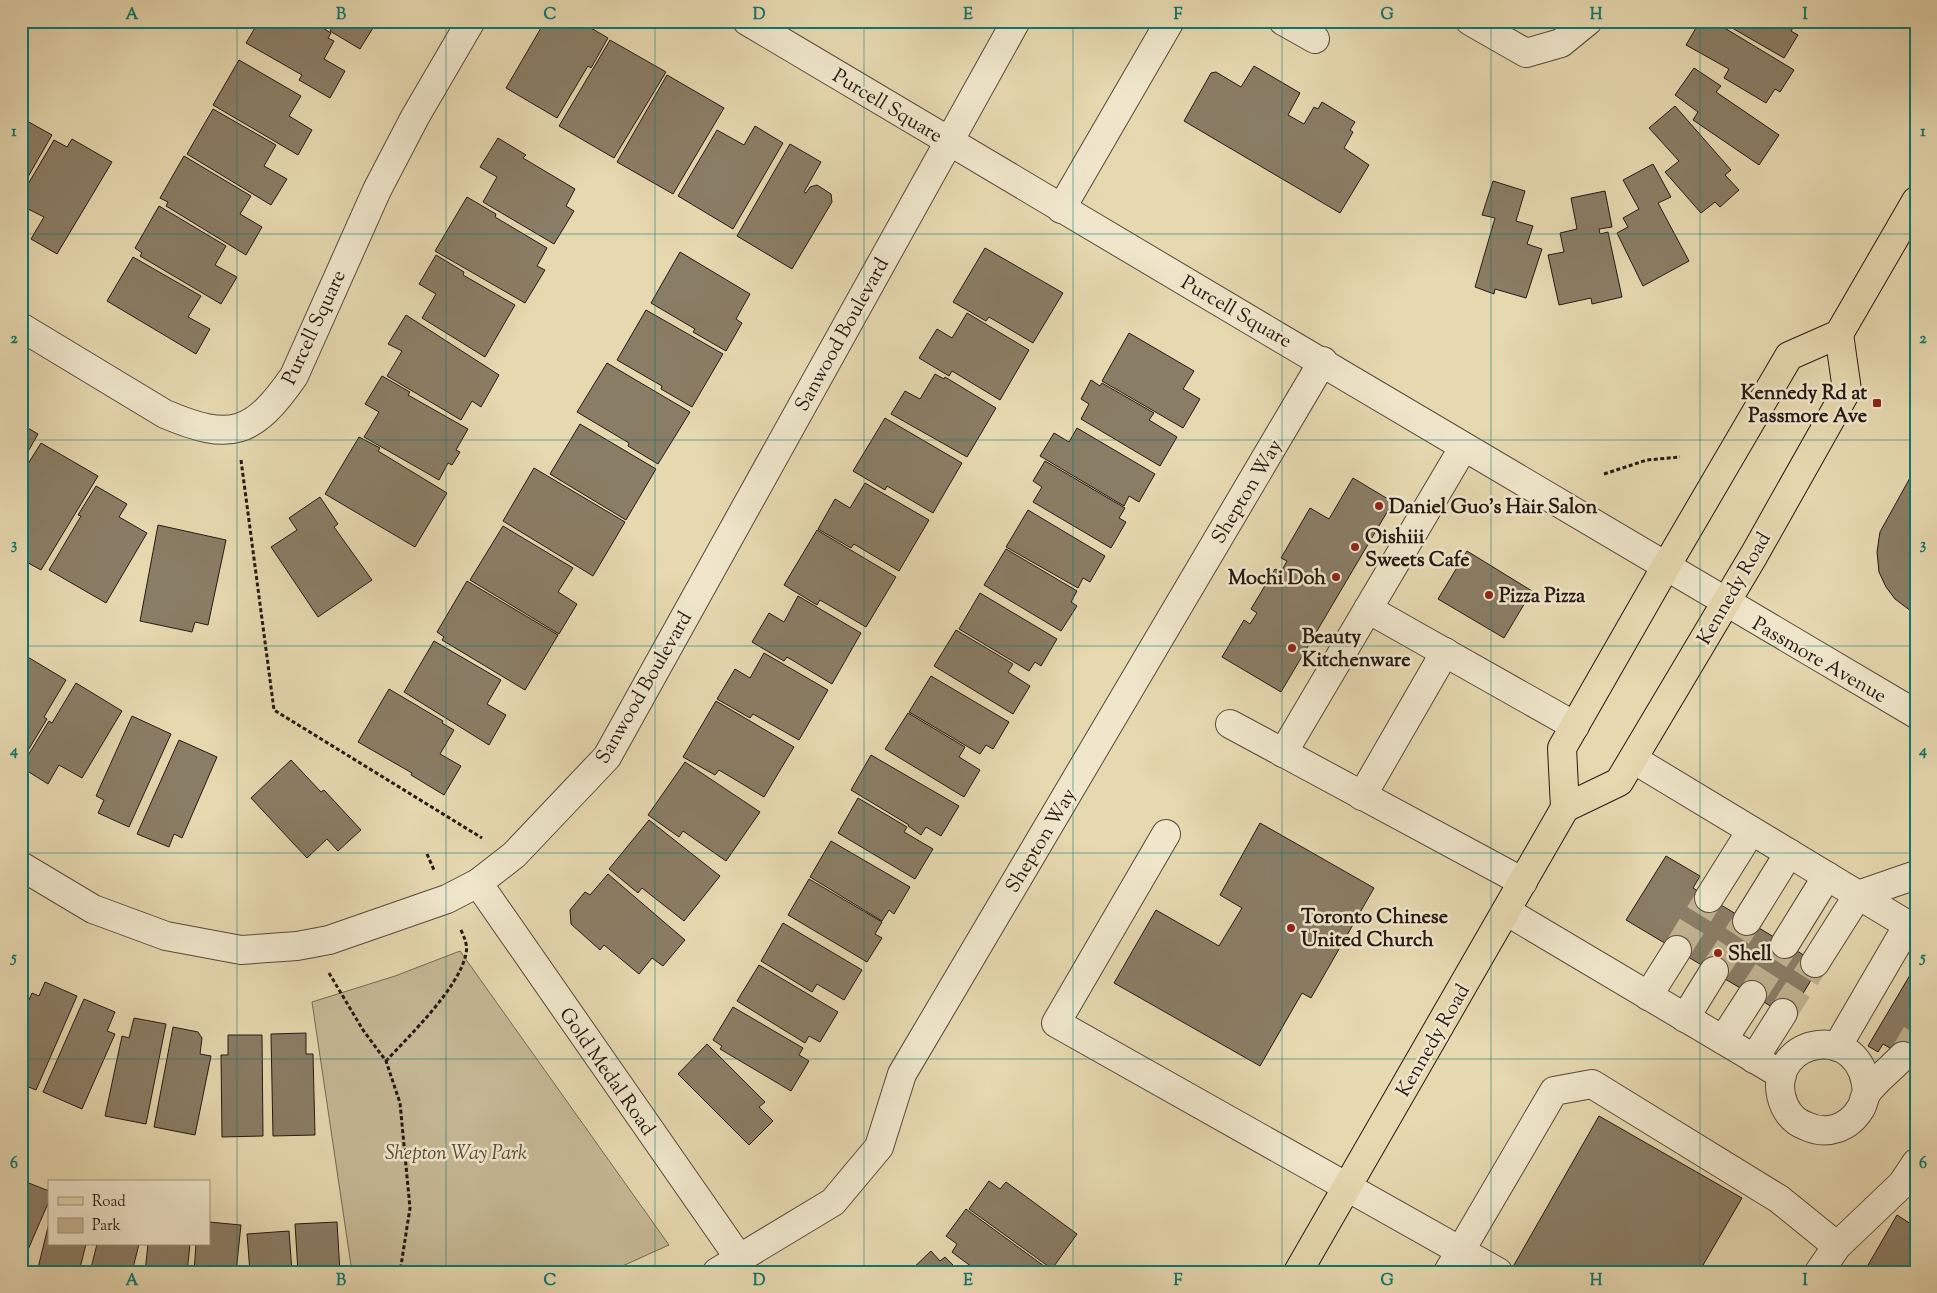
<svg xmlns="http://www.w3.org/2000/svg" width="1937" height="1293" font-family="'Sorts Mill Goudy',serif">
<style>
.green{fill:#c5b895;stroke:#766954}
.building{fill:#8a7d65;stroke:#261a14}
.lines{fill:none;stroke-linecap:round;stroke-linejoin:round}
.minor-tunnel{stroke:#c0b290;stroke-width:28;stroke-dasharray:28 14;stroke-linecap:butt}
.minor-casing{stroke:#564a3b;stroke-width:30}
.major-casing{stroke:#261a14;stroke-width:30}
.path{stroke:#261a14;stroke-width:3;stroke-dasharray:4 2.5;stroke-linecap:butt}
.minor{stroke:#efe6cb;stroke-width:28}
.major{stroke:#e6d8af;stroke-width:28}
.grid{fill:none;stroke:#0f766e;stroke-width:1;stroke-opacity:0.55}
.poi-dot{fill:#8f2418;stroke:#efe6cb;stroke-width:2}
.labels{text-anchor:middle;stroke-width:5;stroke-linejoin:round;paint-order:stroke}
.street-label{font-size:20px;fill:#261a14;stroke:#efe6cb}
.poi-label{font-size:20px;font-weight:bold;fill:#261a14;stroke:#efe6cb;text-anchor:start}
.park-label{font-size:20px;font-style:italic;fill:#56493b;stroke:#efe6cb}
.neatline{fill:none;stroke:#0f766e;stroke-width:2}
.grid-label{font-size:16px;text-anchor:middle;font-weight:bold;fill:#0f766e}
</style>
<rect width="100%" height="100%" fill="#e6d8af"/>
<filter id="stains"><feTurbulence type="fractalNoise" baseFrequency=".004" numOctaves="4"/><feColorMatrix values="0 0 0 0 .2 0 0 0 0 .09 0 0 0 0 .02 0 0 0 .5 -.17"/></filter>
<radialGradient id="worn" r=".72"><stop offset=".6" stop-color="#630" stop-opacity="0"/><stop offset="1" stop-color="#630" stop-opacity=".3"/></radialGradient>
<polygon class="green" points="460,951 669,1245 609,1272 352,1272 312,1002 395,976"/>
<g class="building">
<polygon points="259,21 311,21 331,33 328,38 334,41 324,59 345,71 330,98 299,80 302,75 246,43"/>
<polygon points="324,21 373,21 376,23 360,49 330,31 333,26"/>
<polygon points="545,21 579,21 608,38 591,68 588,66 557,118 506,88"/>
<polygon points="1700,21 1713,21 1794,70 1780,92 1775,89 1766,103 1724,78 1729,69 1686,45"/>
<polygon points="1720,21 1797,21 1791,31 1798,35 1784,58"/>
<polygon points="610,40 666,72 614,158 559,126"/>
<polygon points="239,60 301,96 289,116 312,130 298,155 213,105"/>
<polygon points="1254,66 1300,93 1288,115 1304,124 1314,107 1318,109 1322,102 1355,122 1350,130 1353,132 1344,148 1369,165 1340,213 1184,121 1211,73 1216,72 1241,87"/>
<polygon points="1694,68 1721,86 1716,92 1779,135 1759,165 1693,120 1698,112 1675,95"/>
<polygon points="667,75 724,108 673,194 617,162"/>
<polygon points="1675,106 1731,170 1725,175 1739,190 1720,207 1715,202 1701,213 1665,172 1679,161 1649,128"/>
<polygon points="213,109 276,145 264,166 287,179 271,205 187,154"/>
<polygon points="27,121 52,135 21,189 21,126 23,127"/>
<polygon points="755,126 783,143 733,229 678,196 717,130 744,145"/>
<polygon points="498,138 526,155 523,158 575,189 566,206 574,211 554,244 483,202 497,177 480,167"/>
<polygon points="72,139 112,162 57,254 31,239 44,217 24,207 21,196 54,140 67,147"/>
<polygon points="790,144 821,162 804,192 806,193 810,187 817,185 831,194 832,202 792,269 737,236"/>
<polygon points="184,156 251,196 240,214 262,227 246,255 166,206 168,202 160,198"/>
<polygon points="1653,164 1671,197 1658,203 1689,261 1643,286 1617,233 1628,227 1623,218 1639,209 1623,180"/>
<polygon points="1493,181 1525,191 1516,221 1533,226 1527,244 1542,249 1526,298 1495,289 1494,294 1475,287 1495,218 1482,215"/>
<polygon points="1605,191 1612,227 1599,229 1600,234 1608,232 1622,297 1592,304 1591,298 1559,305 1548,255 1564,252 1560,233 1577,229 1571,198"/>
<polygon points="467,197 496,214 495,217 547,248 537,266 545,270 525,303 435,251"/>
<polygon points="159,206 226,246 215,265 237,277 221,304 140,256 142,253 135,248"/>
<polygon points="985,248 1063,293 1033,343 989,317 986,321 953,302"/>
<polygon points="680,252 750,294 736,319 742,323 726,351 693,332 695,329 651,303"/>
<polygon points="436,255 464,272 463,275 515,305 485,357 422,318 436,294 419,284"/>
<polygon points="133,257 201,296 188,317 210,329 196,354 107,301"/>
<polygon points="646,310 723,354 692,407 661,389 662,386 617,360"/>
<polygon points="967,313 1029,350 1000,400 952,371 949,376 919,358 937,329 952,338"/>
<polygon points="406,315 499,375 481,407 472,401 461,420 387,376 402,351 388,344"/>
<polygon points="1129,333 1194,371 1183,389 1200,399 1183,428 1102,381"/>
<polygon points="607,363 690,412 658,464 628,446 629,443 577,412"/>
<polygon points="935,374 944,379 945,377 996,408 967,457 891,414 905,391 920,399"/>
<polygon points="382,376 410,392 408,395 468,429 456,450 460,452 452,465 448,463 439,480 364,437 379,412 365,404"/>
<polygon points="1091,380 1100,386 1102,383 1154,413 1149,420 1177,437 1160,466 1081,419 1089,404 1081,399"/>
<polygon points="885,418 962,463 933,513 887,486 885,490 853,471"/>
<polygon points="21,424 38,434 21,464"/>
<polygon points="580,424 656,469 626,520 550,474"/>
<polygon points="1077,428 1155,474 1139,502 1129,496 1124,506 1040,456 1054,433 1069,442"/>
<polygon points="359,437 380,448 378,451 447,493 415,547 325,494"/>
<polygon points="41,443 98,476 41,570 21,559 21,475"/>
<polygon points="1045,461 1125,508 1119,518 1126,522 1111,548 1033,502 1042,487 1033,481"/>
<polygon points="1916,467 1916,606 1911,611 1895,599 1886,587 1879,572 1877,552 1880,532"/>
<polygon points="534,468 625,522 593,576 503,521"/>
<polygon points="1353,478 1393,502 1281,692 1222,657 1244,620 1250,624 1257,613 1251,609 1275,569 1281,572 1287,561 1281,558 1310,508 1329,519"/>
<polygon points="865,483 929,520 899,571 854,544 851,548 818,529 835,499 850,508"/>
<polygon points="96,486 127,504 119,517 147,533 106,603 49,570 81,516 78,515"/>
<polygon points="320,497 338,524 334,527 372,580 318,617 271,547 297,530 289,518"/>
<polygon points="1028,510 1105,556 1090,582 1083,578 1078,588 1006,547"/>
<polygon points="158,525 226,540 208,625 195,622 192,632 140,621"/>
<polygon points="503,526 573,568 558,592 577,604 559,634 470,580"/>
<polygon points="817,530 896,577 866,627 820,600 817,605 784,585"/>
<polygon points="1006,549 1077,591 1071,602 1077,606 1061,631 984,585"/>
<polygon points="1467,551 1532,591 1504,638 1438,599"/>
<polygon points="467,581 558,635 525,690 442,640 444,637 437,632"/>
<polygon points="980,593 1057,639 1041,666 1035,662 1029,671 959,629"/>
<polygon points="798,596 861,633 832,684 787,657 784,661 752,642 769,613 784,622"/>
<polygon points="956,630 1013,664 1008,672 1030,686 1013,714 934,666"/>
<polygon points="434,641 501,680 487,704 506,715 489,745 404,692"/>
<polygon points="21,653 66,680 44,717 47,719 21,762"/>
<polygon points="764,653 828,690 799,740 753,714 750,718 717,699 735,669 750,678"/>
<polygon points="931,676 1009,722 993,749 986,745 980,754 909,712"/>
<polygon points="76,683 122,711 82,778 59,765 48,784 21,767 49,721 52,723"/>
<polygon points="389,689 443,721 442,723 454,730 440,754 461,766 444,795 411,775 412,773 358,742"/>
<polygon points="716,701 794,747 764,797 719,770 715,775 683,757"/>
<polygon points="908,713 965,747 959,757 980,770 964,797 885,749"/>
<polygon points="132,716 171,734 129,827 98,813 104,800 96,796"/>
<polygon points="179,740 217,757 182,838 174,834 169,847 137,834"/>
<polygon points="871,755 959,806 941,836 926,827 921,835 908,826 909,825 851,790"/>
<polygon points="291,760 321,792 324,790 361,830 338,851 327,839 307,858 251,798"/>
<polygon points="685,762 760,812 726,861 683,831 679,837 648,815"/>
<polygon points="858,798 907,827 904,832 933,849 915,879 838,833"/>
<polygon points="649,820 720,876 684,921 642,888 638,893 609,869"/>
<polygon points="1260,823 1374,888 1311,998 1302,993 1260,1066 1114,983 1156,910 1219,946 1242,908 1220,895"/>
<polygon points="831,841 910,887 894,914 889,910 882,921 810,877"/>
<polygon points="1666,856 1700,876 1693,888 1820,965 1789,1017 1626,920"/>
<polygon points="608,874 685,940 663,966 652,958 639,974 604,945 600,950 571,924 570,910 585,892 590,895"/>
<polygon points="809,879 882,922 875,934 882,938 867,962 788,915"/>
<polygon points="783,923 862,970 844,1000 817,984 812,992 761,961"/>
<polygon points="759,965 838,1012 820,1042 809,1036 805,1043 737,1001"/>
<polygon points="1916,965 1916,1060 1914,1062 1883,1044 1878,1052 1868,1046"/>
<polygon points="21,967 28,971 21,982"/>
<polygon points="45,982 77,996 36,1090 21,1084 21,1018 32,993 39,996"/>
<polygon points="84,999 115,1012 107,1031 115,1034 82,1109 43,1092"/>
<polygon points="733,1007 803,1048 799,1055 809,1061 791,1091 720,1049 722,1046 713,1040"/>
<polygon points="134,1018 166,1024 146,1124 105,1116 122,1036 129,1038"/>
<polygon points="173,1027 198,1032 202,1038 200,1054 211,1056 195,1135 154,1127"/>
<polygon points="306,1033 306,1054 313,1054 315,1135 273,1136 271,1034"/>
<polygon points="228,1035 262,1035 263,1136 222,1137 221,1055 228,1055"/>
<polygon points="707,1044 765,1102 759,1107 773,1121 749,1145 678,1074"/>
<polygon points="1599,1116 1742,1198 1699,1272 1510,1272"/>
<polygon points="21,1180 49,1191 49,1201 21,1266"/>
<polygon points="989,1181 1000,1189 1006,1182 1077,1234 1052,1269 969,1209"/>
<polygon points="966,1209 1048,1269 1046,1272 979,1272 957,1256 952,1252 957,1244 946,1236"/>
<polygon points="1897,1215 1911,1224 1916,1216 1916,1272 1864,1272"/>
<polygon points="209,1222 241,1225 236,1272 194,1272 196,1244 209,1244"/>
<polygon points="337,1222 340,1272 298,1272 295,1224"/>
<polygon points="49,1223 49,1244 86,1244 79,1272 37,1272"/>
<polygon points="289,1231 292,1272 250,1272 247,1234"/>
<polygon points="97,1244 139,1244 132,1272 90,1272"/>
<polygon points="148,1244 190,1244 187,1272 145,1272"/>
<polygon points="931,1251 940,1261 945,1257 960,1272 909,1272"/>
</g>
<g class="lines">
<g class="minor-tunnel">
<polyline points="1677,950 1709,898"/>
<polyline points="1714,971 1747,921"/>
<polyline points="1752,995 1785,944"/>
<polyline points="1783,1013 1815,963"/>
<polyline points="1903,1056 1916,1034"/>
</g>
<g class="minor-casing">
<g id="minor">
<path d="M747,21C1137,251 1525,486 1916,714"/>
<polyline points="1283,21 1315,39"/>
<polyline points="1470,21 1526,53 1561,43 1588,21"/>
<polyline points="1061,209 1170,21"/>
<path d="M21,327L165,414C231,442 253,435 294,376L377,190L415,117L471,21"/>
<polyline points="1368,609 1575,726"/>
<polyline points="1230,724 1523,882"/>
<polyline points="1283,753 1463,448"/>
<polyline points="1633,759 1908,925 1837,1047"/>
<polyline points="1362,796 1445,652"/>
<polyline points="1166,834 1056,1023 1498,1272"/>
<polyline points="21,866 93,909 166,936 241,950 297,946 329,940 447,899 478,883 514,855 607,757 1016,21"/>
<polyline points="478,883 739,1258"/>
<polyline points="1709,898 1751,831"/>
<polyline points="1506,911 1782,1075"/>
<polyline points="1747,921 1789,853"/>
<polyline points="1785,944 1827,876"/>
<polyline points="1815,963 1858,895 1916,875"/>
<polyline points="1648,996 1677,950"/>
<polyline points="1685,1018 1714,971"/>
<polyline points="1723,1040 1752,995"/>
<polyline points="1754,1059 1783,1013"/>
<path d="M1867,1093C1863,1019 1770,1038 1781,1095C1784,1109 1792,1121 1806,1126C1827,1136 1849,1128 1861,1108C1864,1103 1864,1096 1868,1091C1878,1078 1892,1068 1903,1056"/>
<polyline points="717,1272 833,1202 879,1147 902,1074 1323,361"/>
<polyline points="1448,1272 1554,1091 1592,1084 1779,1199 1837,1246"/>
<polyline points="1819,1272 1837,1246 1902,1184 1916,1163"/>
</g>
</g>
<g class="major-casing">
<g id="major">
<polyline points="1565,808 1619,782 1754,555 1847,390 1839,334"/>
<polyline points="1298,1272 1565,808 1562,748 1665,568 1789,356 1839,334 1916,201"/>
</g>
</g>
<g class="path">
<polyline points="241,460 274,710 482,838"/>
<polyline points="1604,474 1647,460 1680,457"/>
<polyline points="427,854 434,870"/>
<polyline points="329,973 363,1030 386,1061 400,1103 410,1208 400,1272"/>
<path d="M386,1061C409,1036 459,988 466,954C468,944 464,937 460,928"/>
</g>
<use href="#minor" class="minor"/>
<use href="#major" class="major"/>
</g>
<path class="grid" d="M237,21V1272M446,21V1272M655,21V1272M864,21V1272M1073,21V1272M1282,21V1272M1491,21V1272M1700,21V1272M21,234H1916M21,440H1916M21,646H1916M21,853H1916M21,1059H1916"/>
<g class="poi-dot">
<rect x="1872" y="398" width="10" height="10" rx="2.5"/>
<circle cx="1379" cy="506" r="5"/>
<circle cx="1355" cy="547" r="5"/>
<circle cx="1336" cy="577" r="5"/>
<circle cx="1489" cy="595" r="5"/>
<circle cx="1292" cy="648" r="5"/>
<circle cx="1291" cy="928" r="5"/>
<circle cx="1718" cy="953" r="5"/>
</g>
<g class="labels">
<g class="street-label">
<text transform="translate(888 105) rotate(31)" y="7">Purcell Square</text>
<text transform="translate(1237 311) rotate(30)" y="7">Purcell Square</text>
<text transform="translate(313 327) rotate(-65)" y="7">Purcell Square</text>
<text transform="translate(841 334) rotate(-61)" y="7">Sanwood Boulevard</text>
<text transform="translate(1246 491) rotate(-59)" y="7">Shepton Way</text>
<text transform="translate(1733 588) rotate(-60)" y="7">Kennedy Road</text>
<text transform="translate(1820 659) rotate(30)" y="7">Passmore Avenue</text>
<text transform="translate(643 687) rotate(-60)" y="7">Sanwood Boulevard</text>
<text transform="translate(1040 840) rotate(-59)" y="7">Shepton Way</text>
<text transform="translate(1432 1040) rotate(-60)" y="7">Kennedy Road</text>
<text transform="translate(608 1071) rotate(55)" y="7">Gold Medal Road</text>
</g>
<g class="poi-label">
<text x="1867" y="399" text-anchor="end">Kennedy Rd at<tspan x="1867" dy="23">Passmore Ave</tspan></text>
<text x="1389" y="513">Daniel Guo's Hair Salon</text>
<text x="1365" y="543">Oishiii<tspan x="1365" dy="23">Sweets Cafe</tspan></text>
<text x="1326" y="584" text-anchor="end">Mochi Doh</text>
<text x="1499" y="602">Pizza Pizza</text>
<text x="1302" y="643">Beauty<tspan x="1302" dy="23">Kitchenware</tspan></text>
<text x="1301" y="923">Toronto Chinese<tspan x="1301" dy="23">United Church</tspan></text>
<text x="1728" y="960">Shell</text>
</g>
<g class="park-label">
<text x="456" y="1159">Shepton Way Park</text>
</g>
</g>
<rect width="1937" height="1293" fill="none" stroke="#e6d8af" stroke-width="55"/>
<rect x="48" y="1180" width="162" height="65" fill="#efe6cb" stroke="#9f9482"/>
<rect x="58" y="1197" width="25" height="8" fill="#e6d8af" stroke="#9f9482"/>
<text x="92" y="1206" font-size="15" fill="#261a14">Road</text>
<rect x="58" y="1218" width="25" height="15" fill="#c5b895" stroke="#9f9482"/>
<text x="92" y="1230" font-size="15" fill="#261a14">Park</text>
<rect x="28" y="28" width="1882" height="1238" class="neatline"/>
<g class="grid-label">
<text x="132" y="19">A</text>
<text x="341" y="19">B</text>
<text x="550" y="19">C</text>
<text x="759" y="19">D</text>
<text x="968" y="19">E</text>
<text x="1178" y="19">F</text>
<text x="1387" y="19">G</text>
<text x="1596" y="19">H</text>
<text x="1805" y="19">I</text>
<text x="14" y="136">1</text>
<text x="1923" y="136">1</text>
<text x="14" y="343">2</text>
<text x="1923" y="343">2</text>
<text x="14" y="549">3</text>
<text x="1923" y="549">3</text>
<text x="14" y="755">4</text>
<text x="1923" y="755">4</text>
<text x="14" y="962">5</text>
<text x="1923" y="962">5</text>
<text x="14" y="1168">6</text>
<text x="1923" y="1168">6</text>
<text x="132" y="1285">A</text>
<text x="341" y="1285">B</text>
<text x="550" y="1285">C</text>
<text x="759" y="1285">D</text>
<text x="968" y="1285">E</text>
<text x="1178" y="1285">F</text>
<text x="1387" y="1285">G</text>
<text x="1596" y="1285">H</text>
<text x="1805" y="1285">I</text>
</g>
<rect width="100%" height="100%" filter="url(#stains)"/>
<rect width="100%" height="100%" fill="url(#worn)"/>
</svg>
